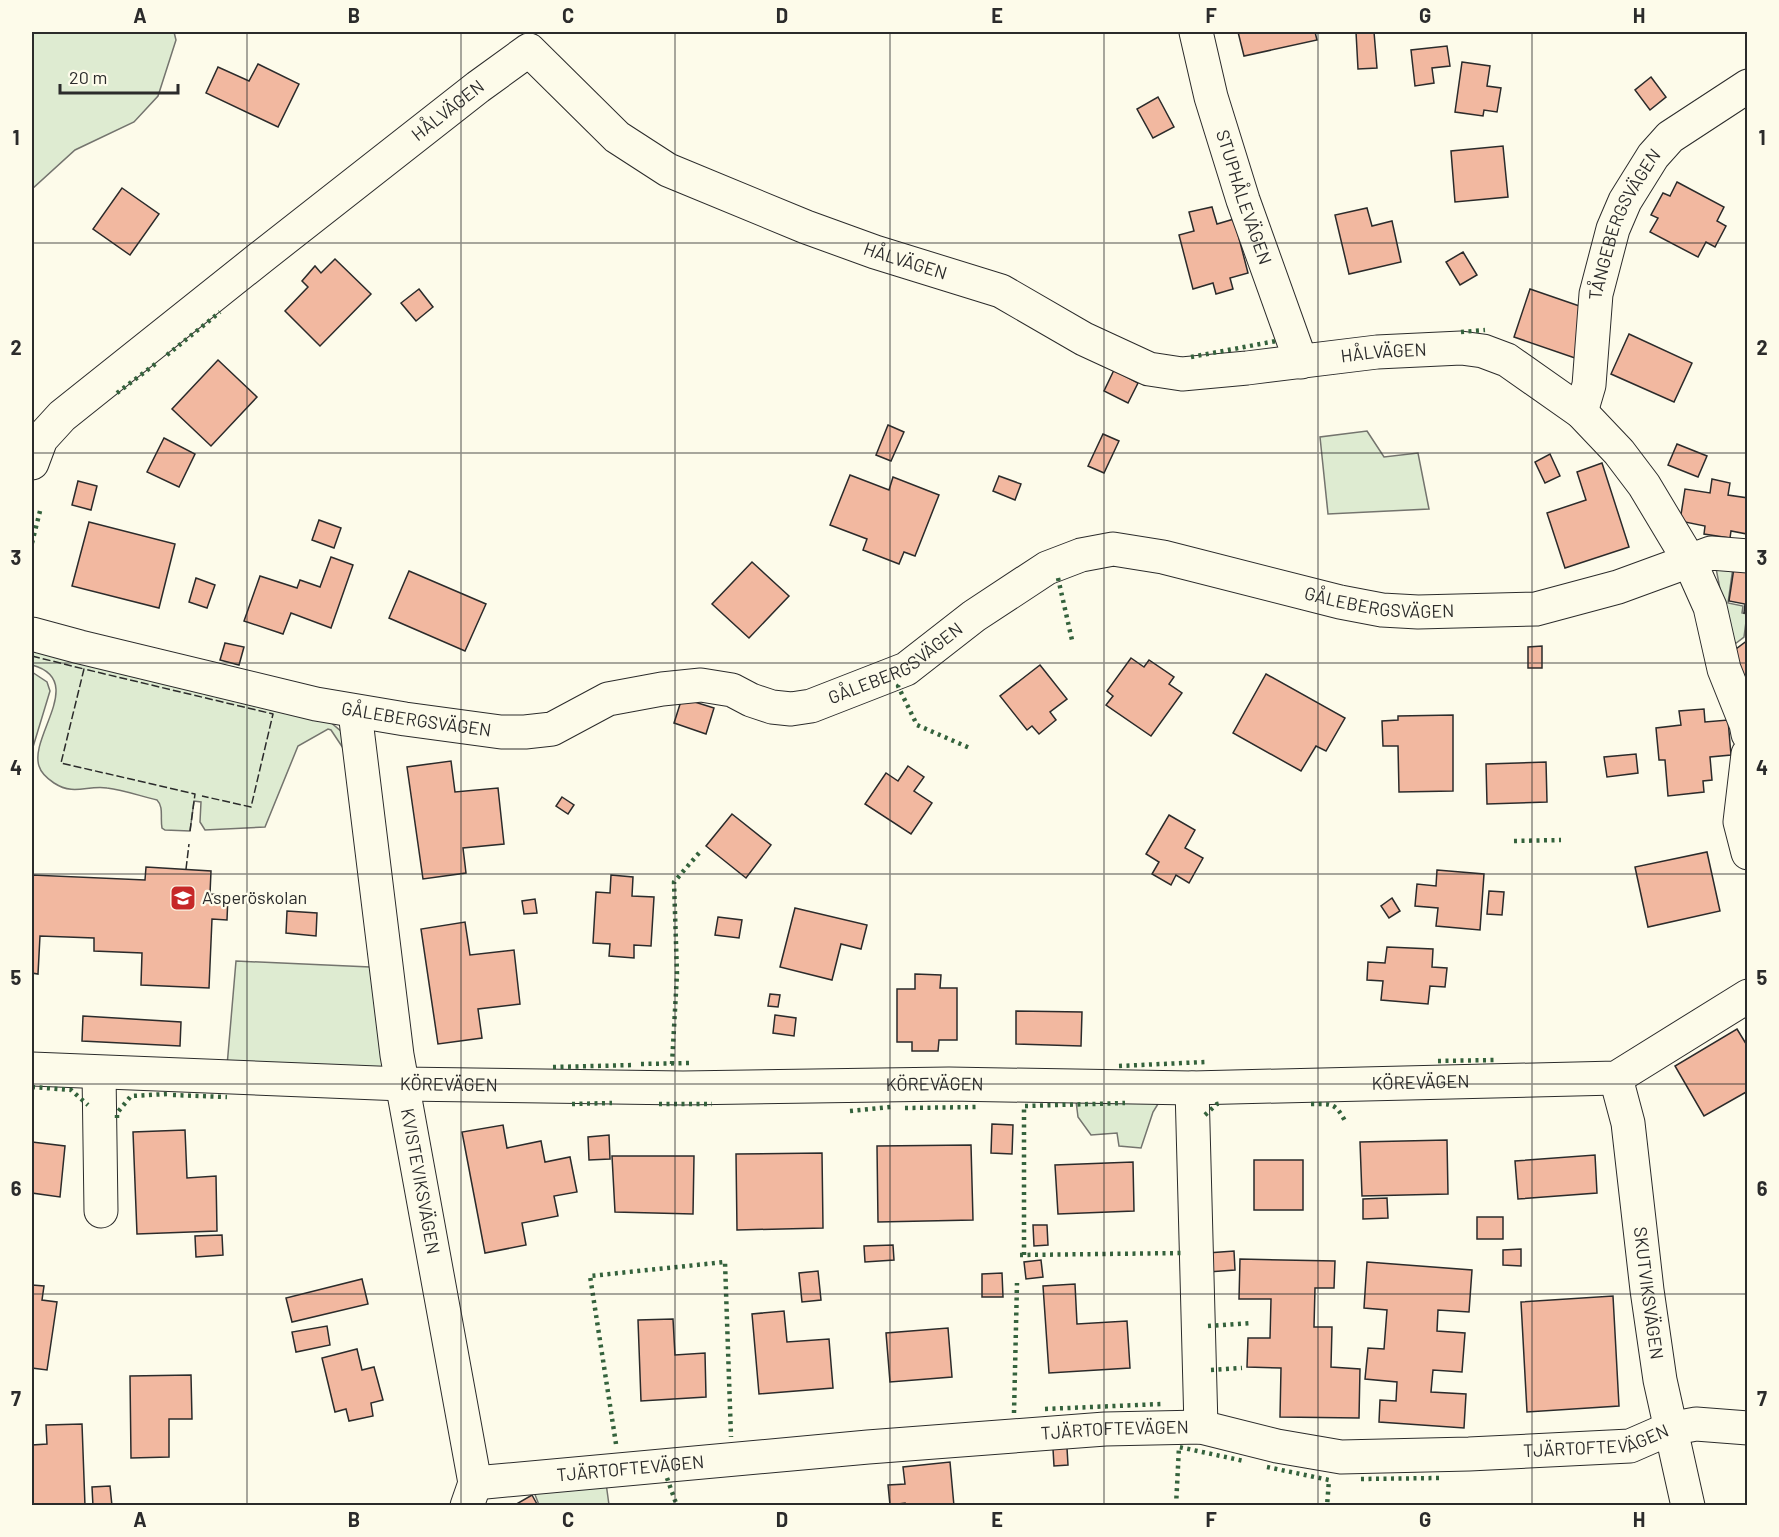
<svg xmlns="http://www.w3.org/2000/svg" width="1779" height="1537" font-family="Barlow,sans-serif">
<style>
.green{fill:#deebd1;stroke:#74746e;stroke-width:1.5}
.building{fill:#f2b8a0;stroke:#2b2b2b;stroke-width:1.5}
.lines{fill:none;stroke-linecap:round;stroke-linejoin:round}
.minor-casing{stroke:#2b2b2b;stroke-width:35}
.minor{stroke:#fdfbea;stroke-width:33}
.hedge{stroke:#34623c;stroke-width:4.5;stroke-dasharray:3 4.5;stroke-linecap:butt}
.fence{stroke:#2b2b2b;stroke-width:1.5;stroke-dasharray:8 3;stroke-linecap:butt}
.grid{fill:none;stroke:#2b2b2b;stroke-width:1.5;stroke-opacity:0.55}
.labels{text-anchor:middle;stroke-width:4.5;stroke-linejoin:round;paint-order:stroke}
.street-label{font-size:18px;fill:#2b2b2b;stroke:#fdfbea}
.poi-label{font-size:18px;fill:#2b2b2b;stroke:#fdfbea;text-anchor:start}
.neatline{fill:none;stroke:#2b2b2b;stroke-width:2}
.grid-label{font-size:20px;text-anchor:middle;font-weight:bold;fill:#2b2b2b}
</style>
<rect width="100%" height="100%" fill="#fdfbea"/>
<g class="green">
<polygon points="32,32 174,32 176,40 158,96 134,122 75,150 32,189"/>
<polygon points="1367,431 1384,457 1418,453 1429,509 1328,514 1320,437"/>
<polygon points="1715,563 1733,567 1728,603 1743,606 1742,613 1747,614 1744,637 1731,647"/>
<path d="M32,645L329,721L343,733L347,754L331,730L328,729L298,746L265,827L205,830L200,822L201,802L194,801L190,831L165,830L162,828C160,818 164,807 157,800C140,796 124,790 107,788C87,785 74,796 54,783C48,779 41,773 39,766C29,736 87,680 32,665Z"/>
<polygon points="32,672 47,682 50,691 33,747"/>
<polygon points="236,961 370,967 387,1060 381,1070 227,1066"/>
<polygon points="1161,1099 1153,1112 1141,1148 1119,1146 1117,1133 1091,1135 1078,1117 1076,1101"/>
<polygon points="606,1483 609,1505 539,1505 534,1492"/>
</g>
<g class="building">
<polygon points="1238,32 1315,32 1317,40 1244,56"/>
<polygon points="1356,32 1374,32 1377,68 1358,69"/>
<polygon points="1447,46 1450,66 1432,68 1434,83 1415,86 1411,50"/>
<polygon points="1462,62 1490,66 1487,86 1501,88 1497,112 1484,110 1483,116 1455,112"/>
<polygon points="258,64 299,84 278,127 206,93 218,67 249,81"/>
<polygon points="1651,77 1666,97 1650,110 1635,90"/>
<polygon points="1158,97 1174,127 1153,138 1137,109"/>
<polygon points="1503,146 1508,197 1455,202 1451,151"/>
<polygon points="1677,182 1724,207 1717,221 1726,226 1715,247 1706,242 1698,257 1650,232 1658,218 1651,215 1663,193 1670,196"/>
<polygon points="122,188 159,214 130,255 93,229"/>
<polygon points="1212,207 1217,224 1234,219 1248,273 1230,278 1233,289 1216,294 1213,283 1193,289 1179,235 1194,231 1189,212"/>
<polygon points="1367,208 1372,226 1392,221 1401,262 1349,274 1335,215"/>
<polygon points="1463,252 1477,275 1460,285 1446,262"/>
<polygon points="335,259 371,294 320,346 285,311 308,287 302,281 315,266 321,273"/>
<polygon points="419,289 433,307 416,321 401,303"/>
<polygon points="1530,289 1591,310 1575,358 1514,337"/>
<polygon points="1629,334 1692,363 1674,402 1611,374"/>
<polygon points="218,360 257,397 211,446 172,409"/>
<polygon points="1114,370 1138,383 1128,403 1104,391"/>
<polygon points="888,425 904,432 891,461 876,455"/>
<polygon points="1103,434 1119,441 1104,473 1088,466"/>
<polygon points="164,438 195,454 179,487 147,472"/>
<polygon points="1677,444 1707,456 1698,477 1668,465"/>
<polygon points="1550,454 1560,476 1545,483 1535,462"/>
<polygon points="1602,463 1629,547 1565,568 1547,513 1586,500 1577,472"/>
<polygon points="850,475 889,490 893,477 939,495 915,556 904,552 899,564 863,550 867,539 830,525"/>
<polygon points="999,476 1021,484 1015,500 993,491"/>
<polygon points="1712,479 1730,483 1728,495 1748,498 1747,534 1731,531 1730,538 1704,534 1705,526 1680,521 1685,489 1710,493"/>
<polygon points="78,481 97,486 91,510 72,505"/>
<polygon points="319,520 341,528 334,548 312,540"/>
<polygon points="89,522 175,544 159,608 72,586"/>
<polygon points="331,557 353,565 331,628 291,613 283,634 244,621 260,576 297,588 300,580 320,587"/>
<polygon points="752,562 789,596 749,638 712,604"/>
<polygon points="1734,568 1748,571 1748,613 1744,613 1745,604 1729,601"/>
<polygon points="409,571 486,604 465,651 389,618"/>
<polygon points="196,578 215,585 207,608 189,602"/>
<polygon points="1748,640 1748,681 1728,655"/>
<polygon points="225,643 244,647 239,665 220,660"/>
<polygon points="1542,646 1542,668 1528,668 1528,647"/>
<polygon points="1131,658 1144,667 1149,660 1174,677 1169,684 1182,693 1151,736 1106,705 1113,696 1107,691"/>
<polygon points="1040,665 1067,699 1050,712 1056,720 1039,734 1032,726 1027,730 1000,696"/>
<polygon points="1266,674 1345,718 1326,751 1316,746 1301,771 1233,733"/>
<polygon points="682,698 714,708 706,734 674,723"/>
<polygon points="1704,709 1705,722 1728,720 1731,755 1710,757 1712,780 1703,781 1704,792 1668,796 1665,760 1659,760 1656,728 1681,725 1679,711"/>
<polygon points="1453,715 1453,791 1399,792 1398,746 1383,746 1382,721 1398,720 1398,716"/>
<polygon points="1636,754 1638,773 1607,777 1604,757"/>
<polygon points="451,761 455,792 498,788 504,844 463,848 466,873 423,879 407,767"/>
<polygon points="1546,762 1547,802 1487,804 1486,764"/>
<polygon points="908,766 924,777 914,791 932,803 911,834 865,804 886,773 898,781"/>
<polygon points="562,797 574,805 568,814 556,806"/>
<polygon points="732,814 771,845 746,878 706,846"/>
<polygon points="1169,815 1195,830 1185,848 1203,858 1189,883 1176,875 1171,885 1152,874 1159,862 1146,854"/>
<polygon points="1707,852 1720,911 1648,927 1635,867"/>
<polygon points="146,867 211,871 210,894 228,895 227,920 212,919 209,988 141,985 142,953 94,951 94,938 40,936 38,974 32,973 32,875 145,880"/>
<polygon points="1437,870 1484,874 1480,930 1436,926 1438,908 1415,906 1417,884 1436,886"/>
<polygon points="611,875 633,877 632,896 654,897 651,946 634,945 634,958 609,956 610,944 593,943 596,892 610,893"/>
<polygon points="1489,891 1504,892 1502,915 1487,914"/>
<polygon points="1392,898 1400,911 1389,918 1381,906"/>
<polygon points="535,899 537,913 524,914 522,901"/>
<polygon points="795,908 867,925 861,949 841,944 832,980 780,967"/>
<polygon points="287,911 317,913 316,936 286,933"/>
<polygon points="718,917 742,920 739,938 715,935"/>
<polygon points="465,922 470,955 514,950 520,1004 478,1009 482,1038 438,1044 421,929"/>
<polygon points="1387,947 1433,949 1432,967 1447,968 1445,987 1430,986 1428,1004 1381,1000 1383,981 1367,980 1368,962 1385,963"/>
<polygon points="915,974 941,975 940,988 957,988 957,1040 939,1040 938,1051 912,1051 912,1042 897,1042 897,989 915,989"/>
<polygon points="770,994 780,995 778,1007 768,1006"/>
<polygon points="1016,1011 1082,1012 1081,1046 1016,1044"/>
<polygon points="775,1015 796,1018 794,1036 773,1033"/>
<polygon points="83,1016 181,1022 180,1046 82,1041"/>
<polygon points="1737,1029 1748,1047 1748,1091 1704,1116 1675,1066"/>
<polygon points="992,1124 1013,1125 1012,1154 991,1153"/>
<polygon points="503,1125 507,1148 541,1141 545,1162 570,1157 577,1192 554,1196 558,1216 522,1223 526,1245 485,1253 462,1132"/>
<polygon points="185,1130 187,1178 216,1176 217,1231 137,1234 133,1132"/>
<polygon points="609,1135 610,1159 589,1160 588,1137"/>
<polygon points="1447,1140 1448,1194 1362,1196 1360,1142"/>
<polygon points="32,1142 65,1146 60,1197 32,1193"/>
<polygon points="971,1145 973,1220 878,1222 877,1146"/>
<polygon points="822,1153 823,1228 737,1230 736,1154"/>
<polygon points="1595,1155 1597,1193 1518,1199 1515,1161"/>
<polygon points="612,1156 694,1156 693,1214 615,1212"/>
<rect x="1254" y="1160" width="49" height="50"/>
<polygon points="1133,1162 1134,1211 1058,1214 1055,1165"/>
<polygon points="1387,1198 1388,1218 1363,1219 1363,1199"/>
<rect x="1477" y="1217" width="26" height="22"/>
<polygon points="1033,1225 1047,1225 1048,1245 1034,1246"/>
<polygon points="222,1235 223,1255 196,1257 195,1236"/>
<polygon points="893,1245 894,1260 865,1262 864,1246"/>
<polygon points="1521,1249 1521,1266 1503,1265 1503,1250"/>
<polygon points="1234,1251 1235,1270 1208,1272 1207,1253"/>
<polygon points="1240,1259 1335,1261 1334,1288 1315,1288 1314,1327 1332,1327 1331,1367 1360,1369 1359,1418 1280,1417 1281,1368 1247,1367 1248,1338 1270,1338 1271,1299 1239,1299"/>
<polygon points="1041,1260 1043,1277 1026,1279 1024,1262"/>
<polygon points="1367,1262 1472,1270 1469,1312 1438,1310 1437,1331 1465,1333 1462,1372 1433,1370 1431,1392 1466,1394 1464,1428 1379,1422 1380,1400 1396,1401 1397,1382 1365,1379 1368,1348 1384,1349 1387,1310 1364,1308"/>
<polygon points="818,1271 821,1300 802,1302 799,1273"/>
<polygon points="1002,1273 1003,1297 982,1297 982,1274"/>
<polygon points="362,1279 368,1304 292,1322 286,1298"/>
<polygon points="1075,1284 1077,1324 1127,1321 1130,1368 1049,1373 1043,1286"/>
<polygon points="32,1285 44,1286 42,1300 57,1302 47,1370 32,1368"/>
<polygon points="1613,1296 1619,1406 1527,1412 1521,1302"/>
<polygon points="784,1311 787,1342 829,1339 833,1388 759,1394 752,1314"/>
<polygon points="673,1319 675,1355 705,1353 706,1397 641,1401 638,1320"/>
<polygon points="327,1326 330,1345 296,1352 292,1332"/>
<polygon points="948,1328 952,1377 890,1382 886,1333"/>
<polygon points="357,1349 362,1370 374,1367 383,1400 371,1403 373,1416 349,1421 346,1409 335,1412 322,1358"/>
<polygon points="191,1375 192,1419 169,1419 169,1457 131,1458 130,1376"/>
<polygon points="82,1424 85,1506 32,1506 32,1445 47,1444 46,1425"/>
<polygon points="1067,1448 1068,1465 1054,1466 1053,1449"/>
<polygon points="950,1462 954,1506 905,1506 905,1503 890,1505 888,1485 905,1484 903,1467"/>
<polygon points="110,1486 112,1506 93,1506 92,1487"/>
<polygon points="532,1495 538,1506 513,1506"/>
</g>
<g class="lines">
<g class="minor-casing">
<g id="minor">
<path id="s1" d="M1196,32L1211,97L1243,200L1301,362"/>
<path id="s2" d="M1581,412L1589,385L1596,294L1613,229L1625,201L1653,156L1670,137L1748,86"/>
<path id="s3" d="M32,463L41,439L62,416L260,258L478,87L529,50L617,137L668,170L806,227L875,252L1001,291L1084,339L1149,369L1182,374L1247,368L1377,352L1461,348L1483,351L1507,360L1581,412L1619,452L1644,485L1689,560L1710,607L1724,669L1746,724L1748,734"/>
<path id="s4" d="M32,634L80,647L316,704L405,719L501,732H525L552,729L608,699L662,689L701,685L732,690L751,700L772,707L791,709L811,706L906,669L974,616L1047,568L1081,555L1113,549L1163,557L1340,602L1382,610L1418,612L1536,609L1618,587L1711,553L1748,556"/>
<path id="s5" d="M355,712L397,1055L475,1483L467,1506"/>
<polyline points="1748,754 1740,822 1748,853"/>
<path id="s6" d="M32,1069L402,1084L683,1088L949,1084L1192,1088L1616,1078L1748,996"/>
<polyline points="99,1073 101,1211"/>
<path id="s7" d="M1616,1078L1628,1123L1647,1290L1660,1380L1688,1506"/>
<polyline points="1192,1088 1201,1427"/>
<path id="s8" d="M475,1483L868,1447L1105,1429L1201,1427L1277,1446L1341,1457L1469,1454L1630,1446L1669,1429L1696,1424L1748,1428"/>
</g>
</g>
<use href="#minor" class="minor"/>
<g class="hedge">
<polyline points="1461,332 1485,330"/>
<polyline points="167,355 220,312"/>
<polyline points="1191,357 1276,341"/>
<polyline points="117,393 158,362"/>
<polyline points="32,543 41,507"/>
<polyline points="1058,578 1072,640"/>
<polyline points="899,685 898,686 917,725 972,749"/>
<polyline points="1514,841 1561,840"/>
<polyline points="1438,1061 1494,1060"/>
<polyline points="641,1064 691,1063"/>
<polyline points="672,1064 677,974 674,882 699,853"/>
<polyline points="1119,1066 1205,1062"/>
<polyline points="553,1067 635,1065"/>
<polyline points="32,1087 71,1090 88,1105"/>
<polyline points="173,1095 227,1097"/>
<polyline points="572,1104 612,1103"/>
<polyline points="659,1104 712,1104"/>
<path d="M1311,1104C1331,1104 1335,1102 1345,1121"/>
<polyline points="905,1108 979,1107"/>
<polyline points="850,1111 891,1107"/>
<polyline points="1205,1115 1217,1104 1222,1103"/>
<polyline points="117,1118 117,1113 131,1096 167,1094"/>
<polyline points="1020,1255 1184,1253"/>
<polyline points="1024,1255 1024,1106 1125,1103"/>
<polyline points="1208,1326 1251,1323"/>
<polyline points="1211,1370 1242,1368"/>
<polyline points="1045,1409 1161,1404"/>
<polyline points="1014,1413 1017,1283"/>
<polyline points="616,1444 590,1276 725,1262 731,1437"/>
<polyline points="1267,1467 1329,1480 1327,1506"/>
<polyline points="667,1478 677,1506"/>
<polyline points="1361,1479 1441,1478"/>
<polyline points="1176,1506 1179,1447 1244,1461"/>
</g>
<g class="fence">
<polyline points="32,656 84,669"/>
<polyline points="190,831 195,794 61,763 84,669 273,714 251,807 202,796"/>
<polyline points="186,869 189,844"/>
</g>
</g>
<path class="grid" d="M247,32V1506M461,32V1506M675,32V1506M890,32V1506M1104,32V1506M1318,32V1506M1532,32V1506M32,243H1748M32,453H1748M32,663H1748M32,874H1748M32,1084H1748M32,1294H1748"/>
<defs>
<g id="school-square" transform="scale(1.35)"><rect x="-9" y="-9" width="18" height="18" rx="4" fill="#c62828" stroke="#fdfbea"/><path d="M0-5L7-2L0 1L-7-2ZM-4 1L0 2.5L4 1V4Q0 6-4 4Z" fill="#fff"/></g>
</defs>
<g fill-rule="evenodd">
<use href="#school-square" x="183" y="898"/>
</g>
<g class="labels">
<g class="street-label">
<text dy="6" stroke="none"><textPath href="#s3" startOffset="549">HÅLVÄGEN</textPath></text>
<text dy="6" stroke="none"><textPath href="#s1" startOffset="172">STUPHÅLEVÄGEN</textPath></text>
<text dy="6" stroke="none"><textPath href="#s2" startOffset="195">TÅNGEBERGSVÄGEN</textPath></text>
<text dy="6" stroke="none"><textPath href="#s3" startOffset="1089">HÅLVÄGEN</textPath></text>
<text dy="6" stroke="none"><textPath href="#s3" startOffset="1593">HÅLVÄGEN</textPath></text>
<text dy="6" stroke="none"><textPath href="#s4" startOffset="1420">GÅLEBERGSVÄGEN</textPath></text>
<text dy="6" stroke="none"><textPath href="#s4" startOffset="898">GÅLEBERGSVÄGEN</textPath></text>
<text dy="6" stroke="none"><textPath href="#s4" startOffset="394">GÅLEBERGSVÄGEN</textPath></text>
<text dy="6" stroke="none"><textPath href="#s6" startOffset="1389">KÖREVÄGEN</textPath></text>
<text dy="6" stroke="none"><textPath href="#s6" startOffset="417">KÖREVÄGEN</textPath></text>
<text dy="6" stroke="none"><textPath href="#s6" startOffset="903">KÖREVÄGEN</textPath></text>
<text dy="6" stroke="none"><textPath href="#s5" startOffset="474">KVISTEVIKSVÄGEN</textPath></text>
<text dy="6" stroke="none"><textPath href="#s7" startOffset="218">SKUTVIKSVÄGEN</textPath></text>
<text dy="6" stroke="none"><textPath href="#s8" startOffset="642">TJÄRTOFTEVÄGEN</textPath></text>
<text dy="6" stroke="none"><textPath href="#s8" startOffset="1128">TJÄRTOFTEVÄGEN</textPath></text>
<text dy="6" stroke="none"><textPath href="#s8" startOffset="156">TJÄRTOFTEVÄGEN</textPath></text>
</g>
<g class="poi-label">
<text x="202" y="904">Asperöskolan</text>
</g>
</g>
<rect width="1779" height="1537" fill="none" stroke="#fdfbea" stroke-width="66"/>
<path d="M60 84v9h118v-9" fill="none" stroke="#2b2b2b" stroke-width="3"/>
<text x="69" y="84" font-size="18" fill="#2b2b2b" stroke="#fdfbea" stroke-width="4.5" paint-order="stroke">20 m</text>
<rect x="33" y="33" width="1713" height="1471" class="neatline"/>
<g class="grid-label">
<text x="140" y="23">A</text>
<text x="354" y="23">B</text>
<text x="568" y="23">C</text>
<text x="782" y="23">D</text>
<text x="997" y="23">E</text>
<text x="1211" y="23">F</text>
<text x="1425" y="23">G</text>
<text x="1639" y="23">H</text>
<text x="16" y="145">1</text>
<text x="1762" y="145">1</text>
<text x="16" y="355">2</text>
<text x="1762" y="355">2</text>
<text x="16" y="565">3</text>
<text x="1762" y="565">3</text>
<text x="16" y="775">4</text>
<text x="1762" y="775">4</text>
<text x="16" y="985">5</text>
<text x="1762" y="985">5</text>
<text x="16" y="1196">6</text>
<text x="1762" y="1196">6</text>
<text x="16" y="1406">7</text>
<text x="1762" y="1406">7</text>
<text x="140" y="1527">A</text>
<text x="354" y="1527">B</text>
<text x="568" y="1527">C</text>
<text x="782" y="1527">D</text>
<text x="997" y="1527">E</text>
<text x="1211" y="1527">F</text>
<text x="1425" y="1527">G</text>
<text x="1639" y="1527">H</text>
</g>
</svg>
